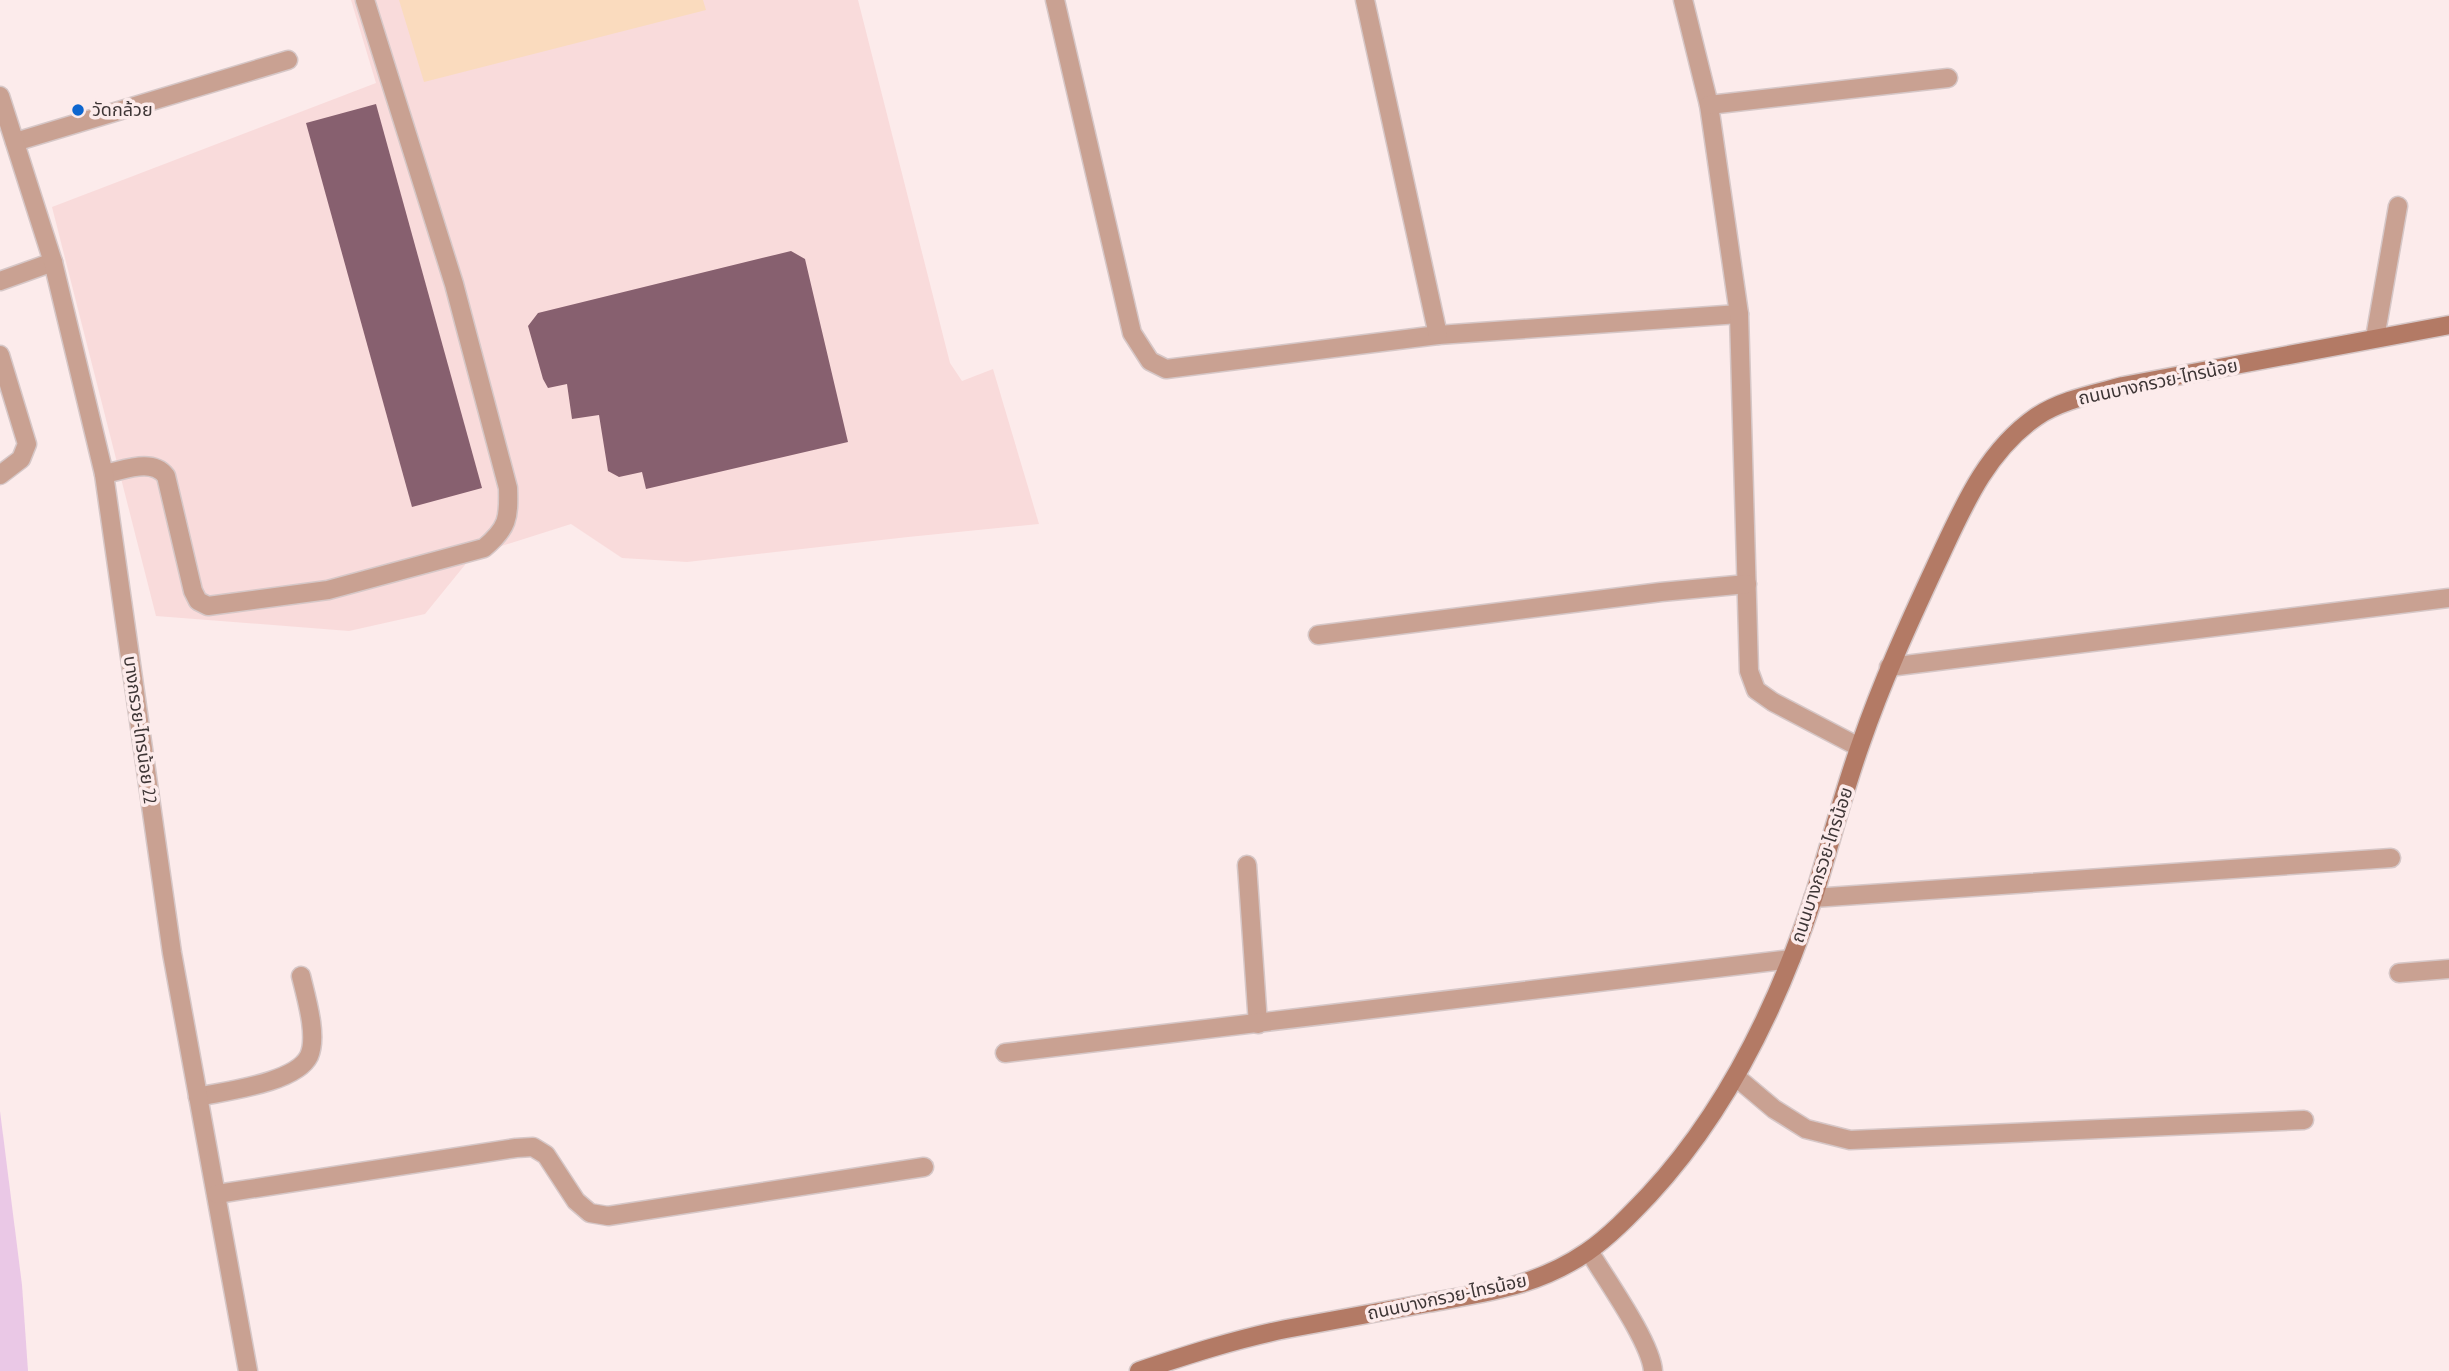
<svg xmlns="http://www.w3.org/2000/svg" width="2449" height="1371" font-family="'PT Sans Narrow','Noto Sans Thai',sans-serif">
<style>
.built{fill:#f9dbdb}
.green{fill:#fadbbe}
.water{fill:#eac8e6}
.building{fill:#87606f}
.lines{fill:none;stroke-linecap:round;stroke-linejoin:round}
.lane-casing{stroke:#d6c7c7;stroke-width:21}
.street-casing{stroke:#d6c7c7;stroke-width:21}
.secondary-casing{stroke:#d6c7c7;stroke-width:21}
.lane{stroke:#c9a192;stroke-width:18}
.street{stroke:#c9a192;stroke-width:18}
.secondary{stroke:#b37a65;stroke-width:18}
.poi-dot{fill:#0d66cf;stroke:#fcebeb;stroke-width:2.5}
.labels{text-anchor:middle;stroke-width:7;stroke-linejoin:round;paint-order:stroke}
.poi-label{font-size:18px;fill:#3d3535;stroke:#fcebeb;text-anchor:start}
.street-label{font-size:18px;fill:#3d3535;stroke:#fcebeb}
</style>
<rect width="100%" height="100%" fill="#fcebeb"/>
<polygon class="built" points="351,0 858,0 950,363 962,381 993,369 1039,524 908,537 687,562 622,558 571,524 473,555 425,614 349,631 156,616 52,207 376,83"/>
<polygon class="green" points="399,0 703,0 706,10 424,82"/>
<polygon class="water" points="0,1111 22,1285 28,1371 0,1371"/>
<g class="building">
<polygon points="376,104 482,488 412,507 306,123"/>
<polygon points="791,251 805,259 848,442 646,489 642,472 619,477 608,471 599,415 572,419 567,384 548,388 543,379 528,326 538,313"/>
</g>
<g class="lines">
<g class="lane-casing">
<g id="lane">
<polyline points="15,142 288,60"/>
<polyline points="0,281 53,262"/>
<polyline points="0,355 27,444 21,459 0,475"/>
<path d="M104,474C125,470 152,458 166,476L193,591L198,601L208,606L328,590L484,548C508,528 509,518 508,488L454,284L365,0"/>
<path d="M198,1097C225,1091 296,1083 309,1056C318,1036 306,997 301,976"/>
</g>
</g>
<g class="street-casing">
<g id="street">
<polyline points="1055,0 1132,333 1150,361 1166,369 1438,335 1739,314"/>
<polyline points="1365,0 1438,335"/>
<polyline points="1683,0 1709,105 1739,314 1749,671 1756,690 1773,702 1859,747"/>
<polyline points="0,96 53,262 104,474 172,953 248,1371"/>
<polyline points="1709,105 1948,78"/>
<polyline points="2375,338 2398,206"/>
<polyline points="1318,635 1661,592 1747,584"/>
<polyline points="1889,667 2449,598"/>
<polyline points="1247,865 1258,1024"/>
<polyline points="1813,898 2391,858"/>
<polyline points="2399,973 2449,969"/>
<polyline points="1005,1053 1791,959"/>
<polyline points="1736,1077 1774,1109 1806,1129 1850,1140 2304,1120"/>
<polyline points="217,1194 516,1148 533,1147 546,1155 576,1201 590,1213 608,1216 924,1167"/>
<path d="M1589,1251C1605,1278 1651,1342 1653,1371"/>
</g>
</g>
<g class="secondary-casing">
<path id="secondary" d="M1139,1371C1187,1355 1236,1339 1286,1329C1333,1320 1381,1312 1428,1303C1487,1292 1536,1287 1587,1252C1610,1236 1630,1215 1649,1195C1727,1111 1778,1005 1814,896C1830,845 1843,793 1861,743C1882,682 1908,625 1935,567C1961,512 1984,453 2036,417C2061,400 2094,394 2123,386L2449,325"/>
</g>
<use href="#lane" class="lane"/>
<use href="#street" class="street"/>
<use href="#secondary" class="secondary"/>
</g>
<circle class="poi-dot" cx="78" cy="110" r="7"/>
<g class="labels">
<g class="poi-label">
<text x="92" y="116">วัดกล้วย</text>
</g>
<g class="street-label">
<text transform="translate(2158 382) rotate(-12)" y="6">ถนนบางกรวย-ไทรน้อย</text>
<text transform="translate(140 730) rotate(82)" y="6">บางกรวย-ไทรน้อย 22</text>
<text transform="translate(1822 865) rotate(-72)" y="6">ถนนบางกรวย-ไทรน้อย</text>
<text transform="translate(1447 1297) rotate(-12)" y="6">ถนนบางกรวย-ไทรน้อย</text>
</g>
</g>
</svg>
